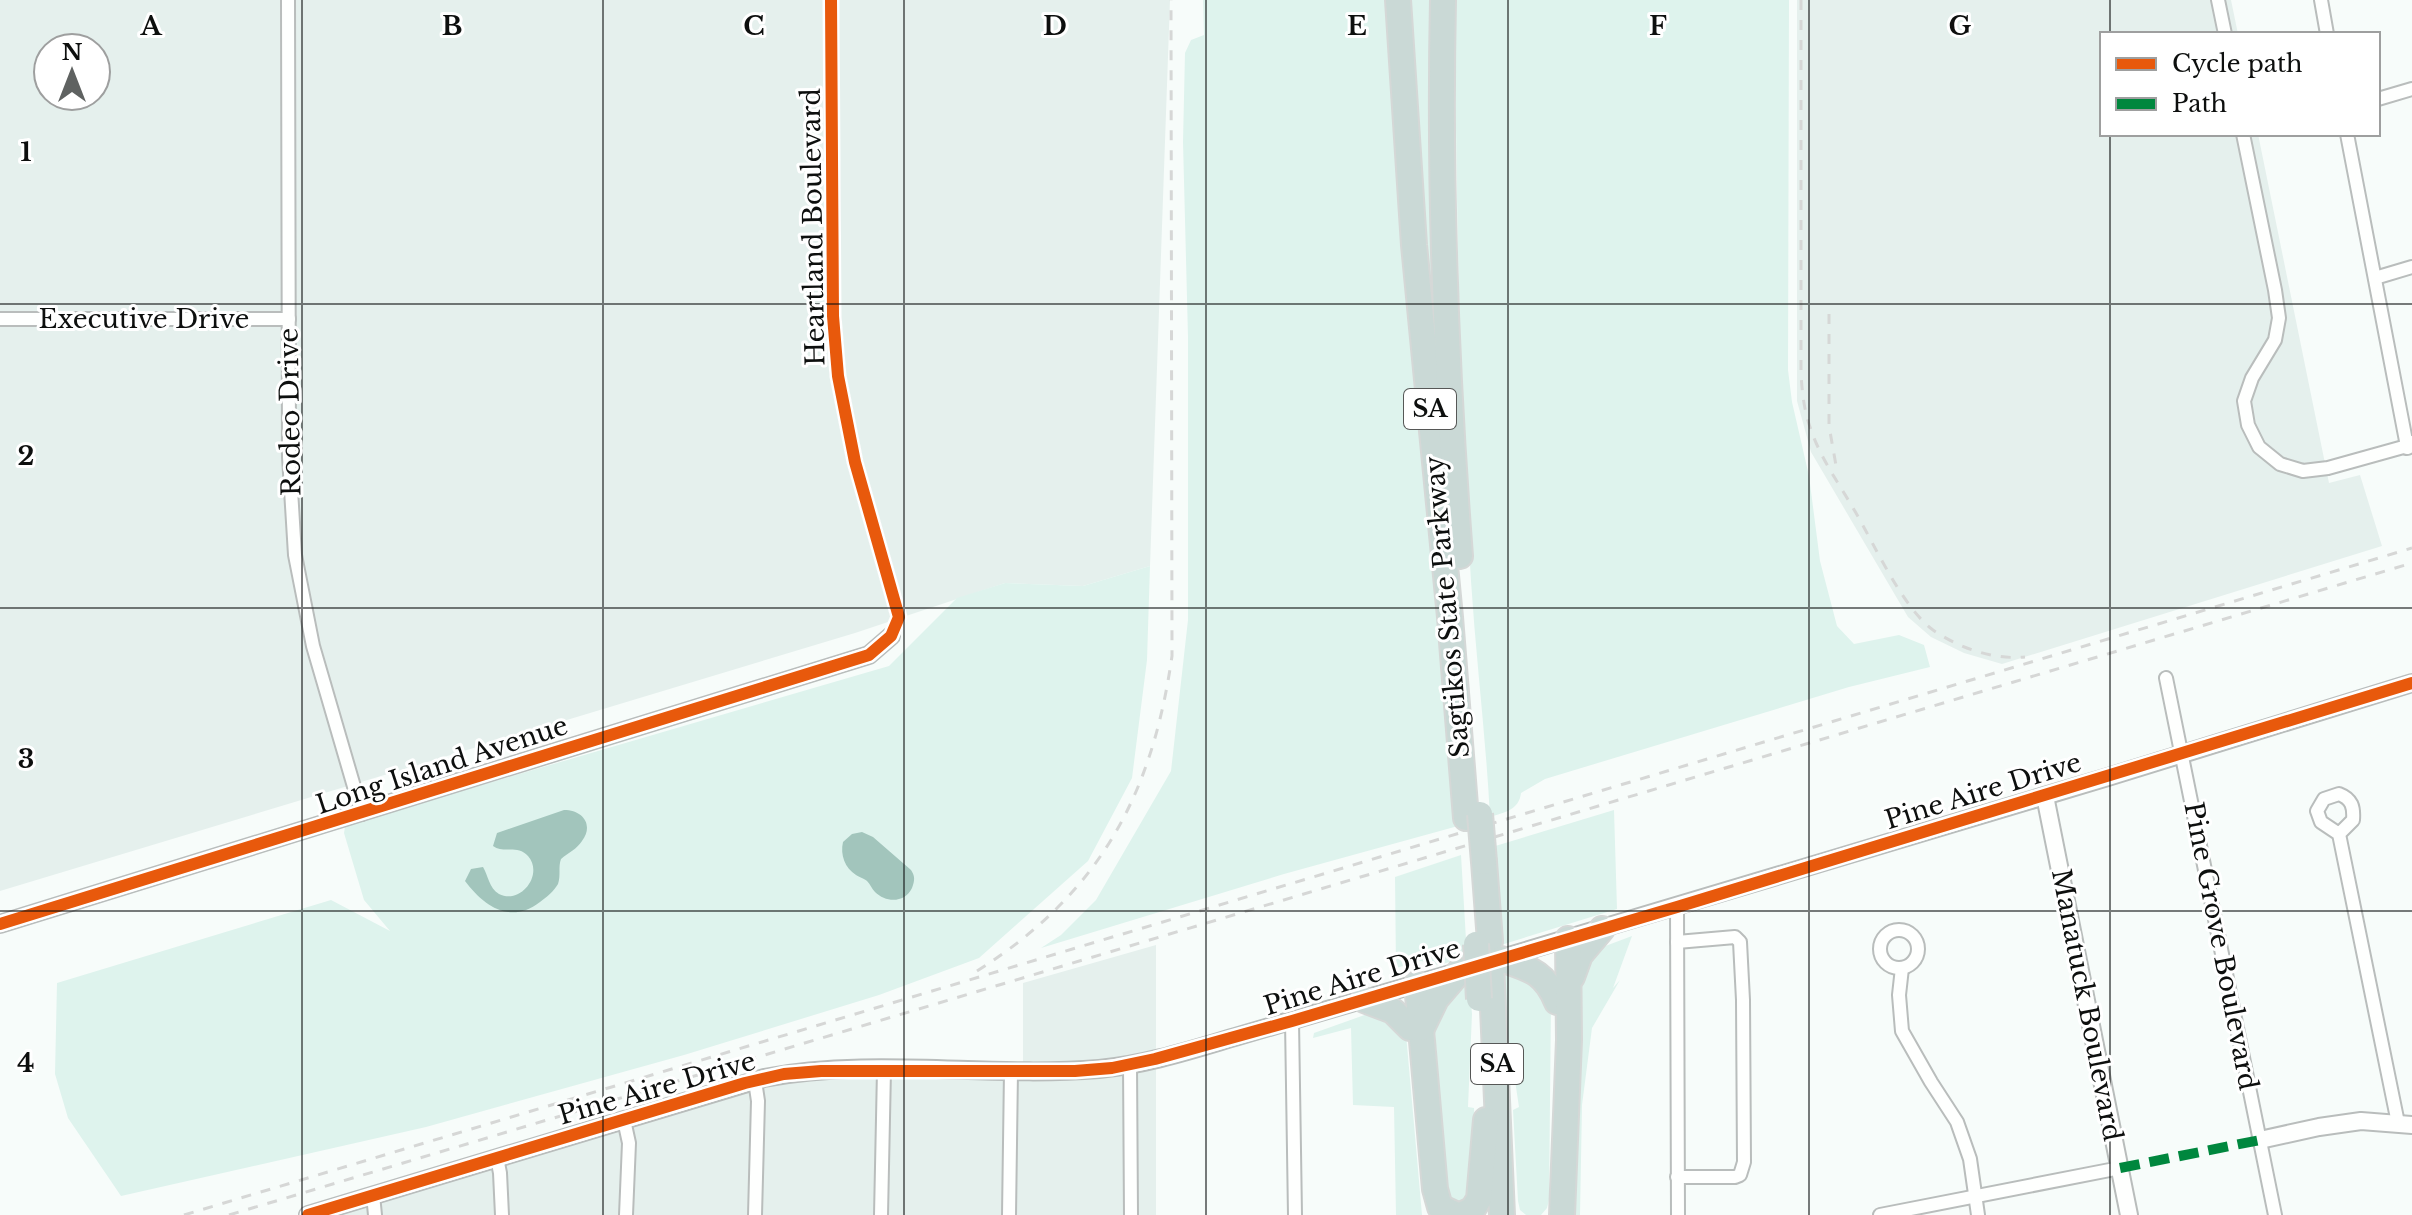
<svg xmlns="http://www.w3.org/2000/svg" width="2412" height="1215" font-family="'Libre Baskerville',serif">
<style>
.built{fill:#e5f0ed;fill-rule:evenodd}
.green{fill:#def3ed}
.water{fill:#a2c5bc}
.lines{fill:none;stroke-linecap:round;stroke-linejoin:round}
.minor-casing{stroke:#b9bdbc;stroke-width:16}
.tertiary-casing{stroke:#b9bdbc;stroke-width:20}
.motorway-casing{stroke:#d5d8d7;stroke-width:28}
.minor{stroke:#fefffe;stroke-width:12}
.tertiary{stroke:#fefffe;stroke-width:16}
.motorway{stroke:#cad9d6;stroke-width:24}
.rail{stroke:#d6d7d6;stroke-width:3;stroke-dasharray:10 10;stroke-linecap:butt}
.motorway-bridge-casing{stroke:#d5d8d7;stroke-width:28;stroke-linecap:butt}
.motorway-bridge{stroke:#cad9d6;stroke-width:24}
.quiet{stroke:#00873e;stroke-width:10;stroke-dasharray:20 10;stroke-linecap:butt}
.cycleway-casing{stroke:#fff;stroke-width:17}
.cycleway{stroke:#e8590c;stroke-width:12}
.grid{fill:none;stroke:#0d0f0e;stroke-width:2;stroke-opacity:0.55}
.labels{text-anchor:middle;stroke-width:6;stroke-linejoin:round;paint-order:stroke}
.shield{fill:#fff;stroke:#565756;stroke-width:2}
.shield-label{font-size:24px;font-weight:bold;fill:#0d0f0e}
.street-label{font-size:26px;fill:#0d0f0e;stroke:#fff}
.grid-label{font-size:26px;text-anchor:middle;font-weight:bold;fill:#0d0f0e;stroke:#fff;stroke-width:6;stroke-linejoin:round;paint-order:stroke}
</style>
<rect width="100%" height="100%" fill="#f7fcfa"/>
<g class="built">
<path d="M0,0H1170L1150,566L1083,586L1005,583L855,633L0,891ZM48,48H96V96H48Z"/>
<polygon points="1797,0 2231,0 2238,34 2102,34 2102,134 2258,134 2329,483 2360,475 2382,546 2002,664 1964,653 1931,637 1908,617 1811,452 1797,401"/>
<polygon points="1156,945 1156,1215 308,1215 784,1074 820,1061 1023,1062 1023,983"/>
</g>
<g class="green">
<polygon points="1203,0 1390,0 1458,826 1284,874 1041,948 1061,935 1096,900 1171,771 1188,620 1188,337 1183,142 1185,53 1191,40 1204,35"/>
<polygon points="1407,0 1435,0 1437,442"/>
<path d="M1455,0H1789L1788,370L1792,402L1809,476L1820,561L1837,626L1854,644L1899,635L1924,645L1930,667L1849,687L1545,779L1521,793C1519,810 1505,812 1490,817C1486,738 1476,660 1471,581C1459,388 1456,194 1455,0Z"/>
<polygon points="1150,566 1147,660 1132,778 1088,861 979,958 879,995 684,1055 426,1127 121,1196 68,1118 55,1074 57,983 331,900 390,931 364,900 344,833 345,827 348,824 889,666 957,598 1005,583 1083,586"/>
<polygon points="1614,810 1617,909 1501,945 1492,847"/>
<polygon points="1461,855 1467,957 1439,965 1421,961 1396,968 1395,877"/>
<polygon points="1632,936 1613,988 1620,980 1592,1028 1582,1105 1580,1215 1572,1215 1578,972 1600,948"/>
<polygon points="1507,973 1528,975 1551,1002 1549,1200 1547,1208 1541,1215 1526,1215 1520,1210 1518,1201 1513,1110 1519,1107 1505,1015 1470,992 1472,1014 1468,1107 1474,1108 1477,1192 1469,1208 1442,1196 1441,1112 1434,1018 1457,989"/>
<polygon points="1373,1012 1406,1034 1422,1215 1396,1215 1394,1107 1353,1105 1351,1028 1313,1038 1314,1033"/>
</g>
<g class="water">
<path d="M564,810C583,810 594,825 582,841C577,849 568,853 561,859C558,867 561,875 558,884C554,891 547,897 540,902C510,925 484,906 465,881L471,869L483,867C488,875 489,888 499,894C521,905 544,874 528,856C517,844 504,854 493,846L497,833Z"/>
<path d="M862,832L873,837L911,870C915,876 915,880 912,888C905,903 886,903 875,892C872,889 870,884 867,881C865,879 859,877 856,875C845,868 840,855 843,842L852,834Z"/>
</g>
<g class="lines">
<g class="minor-casing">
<g id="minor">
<polyline points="288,0 289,457 295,555 313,646 362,814"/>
<polyline points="831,0 833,316 838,376 855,462 899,617 891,636"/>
<polyline points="2218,0 2225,34"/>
<polyline points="2321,0 2327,34"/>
<polyline points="2378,99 2412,89"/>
<polyline points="2243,134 2275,290 2279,318 2275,340 2252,378 2244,401 2248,425 2259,447 2280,464 2303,471 2328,468 2407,446 2347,134"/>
<polyline points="2375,278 2412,267"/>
<polyline points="0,319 289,319"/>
<polyline points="2166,678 2275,1215"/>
<path d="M2339,834L2321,822L2317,811L2324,799L2339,794C2352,799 2354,807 2353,820L2339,834L2398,1123"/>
<polyline points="1677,907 1678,1215"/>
<circle cx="1899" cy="949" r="19"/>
<polyline points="1677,942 1735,937 1740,942 1743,1000 1744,1162 1740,1175 1735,1177 1677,1177"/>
<polyline points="1902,968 1899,995 1902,1031 1931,1082 1957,1122 1970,1159 1978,1215"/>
<polyline points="1292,1021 1295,1215"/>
<polyline points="1130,1064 1131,1215"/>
<polyline points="624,1120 629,1143 626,1215"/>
<polyline points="497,1158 500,1173 502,1215"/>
<polyline points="373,1195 375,1215"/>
<polyline points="755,1215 758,1101 755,1081"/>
<polyline points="881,1215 884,1070"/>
<polyline points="1009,1215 1011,1071"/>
<polyline points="1880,1215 2120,1168"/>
</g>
</g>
<g class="tertiary-casing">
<g id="tertiary">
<polyline points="2407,446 2412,444"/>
<polyline points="2045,796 2129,1215"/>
<path d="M0,924C290,837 579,745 869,655L891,636"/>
<polyline points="1502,958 2108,777 2412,683"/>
<polyline points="2260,1140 2319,1127 2361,1121 2412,1125"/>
<path d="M308,1215L764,1078C874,1057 988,1078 1099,1069C1145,1065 1191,1050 1235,1037C1309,1016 1383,994 1457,972"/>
</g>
</g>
<g class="motorway-casing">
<g id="motorway">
<polyline points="1398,0 1414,245 1450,617 1466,818"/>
<path d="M1443,0C1439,185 1446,372 1460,556"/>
<polyline points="1484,862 1490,941"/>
<path d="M1501,959C1530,969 1545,972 1557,1002"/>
<polyline points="1491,962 1502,1215"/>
<polyline points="1572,977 1580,955 1602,929"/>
<polyline points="1417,984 1435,1189 1440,1207 1457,1215"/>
<polyline points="1364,1000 1393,1011 1410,1028"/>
<polyline points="1422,1028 1436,999 1460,971"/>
<polyline points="1461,1215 1473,1209 1479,1199 1486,1120"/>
<polyline points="1562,1215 1569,1040 1568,939"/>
</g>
</g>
<use href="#minor" class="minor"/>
<use href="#tertiary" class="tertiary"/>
<use href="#motorway" class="motorway"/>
<g class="rail">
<path d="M1801,0V373C1802,392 1804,410 1810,427C1820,458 1840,485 1856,513C1875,546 1903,608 1933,630C1959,648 1993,660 2025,657"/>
<polyline points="1829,314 1829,426 1837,471"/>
<path d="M977,971C1099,894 1152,796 1172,656L1171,0"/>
<polyline points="184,1215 2412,548"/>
<polyline points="229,1215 2412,563"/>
</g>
<g class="motorway-bridge-casing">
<g id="motorway-bridge">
<polyline points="1480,814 1484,862"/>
<polyline points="1476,944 1479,999"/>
</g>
</g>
<use href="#motorway-bridge" class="motorway-bridge"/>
<polyline class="quiet" points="2120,1168 2260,1140"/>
<g class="cycleway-casing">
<g id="cycleway">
<path d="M0,924C290,837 579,745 869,655L891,636L899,617L855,462L838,376L833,316L831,0"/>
<polyline points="308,1215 745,1083 784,1074 821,1071 1075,1071 1112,1068 1155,1059 1292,1021 1677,907 2412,683"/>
</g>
</g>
<use href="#cycleway" class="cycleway"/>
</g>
<path class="grid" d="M302,0V1215M603,0V1215M904,0V1215M1206,0V1215M1508,0V1215M1809,0V1215M2110,0V34M2110,134V1215M0,304H2412M0,608H2412M0,911H2412"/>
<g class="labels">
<g class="shield">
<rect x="1404" y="389" width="52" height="40" rx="6"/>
<rect x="1471" y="1044" width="52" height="40" rx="6"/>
</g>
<g class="shield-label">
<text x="1430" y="417">SA</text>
<text x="1497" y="1072">SA</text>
</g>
<g class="street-label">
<text transform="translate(813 227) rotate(-91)" y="9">Heartland Boulevard</text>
<text x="144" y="328">Executive Drive</text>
<text transform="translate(290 412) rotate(-91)" y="9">Rodeo Drive</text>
<text transform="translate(1447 607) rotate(-95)" y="9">Sagtikos State Parkway</text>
<text transform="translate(442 765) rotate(-18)" y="9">Long Island Avenue</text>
<text transform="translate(1983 791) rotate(-17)" y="9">Pine Aire Drive</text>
<text transform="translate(2221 946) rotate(79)" y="9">Pine Grove Boulevard</text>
<text transform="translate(1362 977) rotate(-17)" y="9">Pine Aire Drive</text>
<text transform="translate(2087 1005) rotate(79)" y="9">Manatuck Boulevard</text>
<text transform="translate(657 1088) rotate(-16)" y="9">Pine Aire Drive</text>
</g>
</g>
<g class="grid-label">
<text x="151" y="35">A</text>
<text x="452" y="35">B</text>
<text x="754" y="35">C</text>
<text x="1055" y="35">D</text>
<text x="1357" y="35">E</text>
<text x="1658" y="35">F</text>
<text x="1960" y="35">G</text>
<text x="26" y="161">1</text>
<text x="26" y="465">2</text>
<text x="26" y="768">3</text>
<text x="26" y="1072">4</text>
</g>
<rect x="2100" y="32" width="280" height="104" fill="#ffffff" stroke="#9e9f9f" stroke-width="2"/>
<rect x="2116" y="58" width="40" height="12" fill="#e8590c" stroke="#9e9f9f" stroke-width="2"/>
<text x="2172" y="72" font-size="24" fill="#0d0f0e">Cycle path</text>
<rect x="2116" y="98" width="40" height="12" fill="#00873e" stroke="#9e9f9f" stroke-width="2"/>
<text x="2172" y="112" font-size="24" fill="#0d0f0e">Path</text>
<g transform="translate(72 72)"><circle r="38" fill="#ffffff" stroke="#9e9f9f" stroke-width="2"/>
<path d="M0-6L14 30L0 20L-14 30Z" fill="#5f6261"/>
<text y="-12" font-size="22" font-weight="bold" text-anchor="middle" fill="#0d0f0e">N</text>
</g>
</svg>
